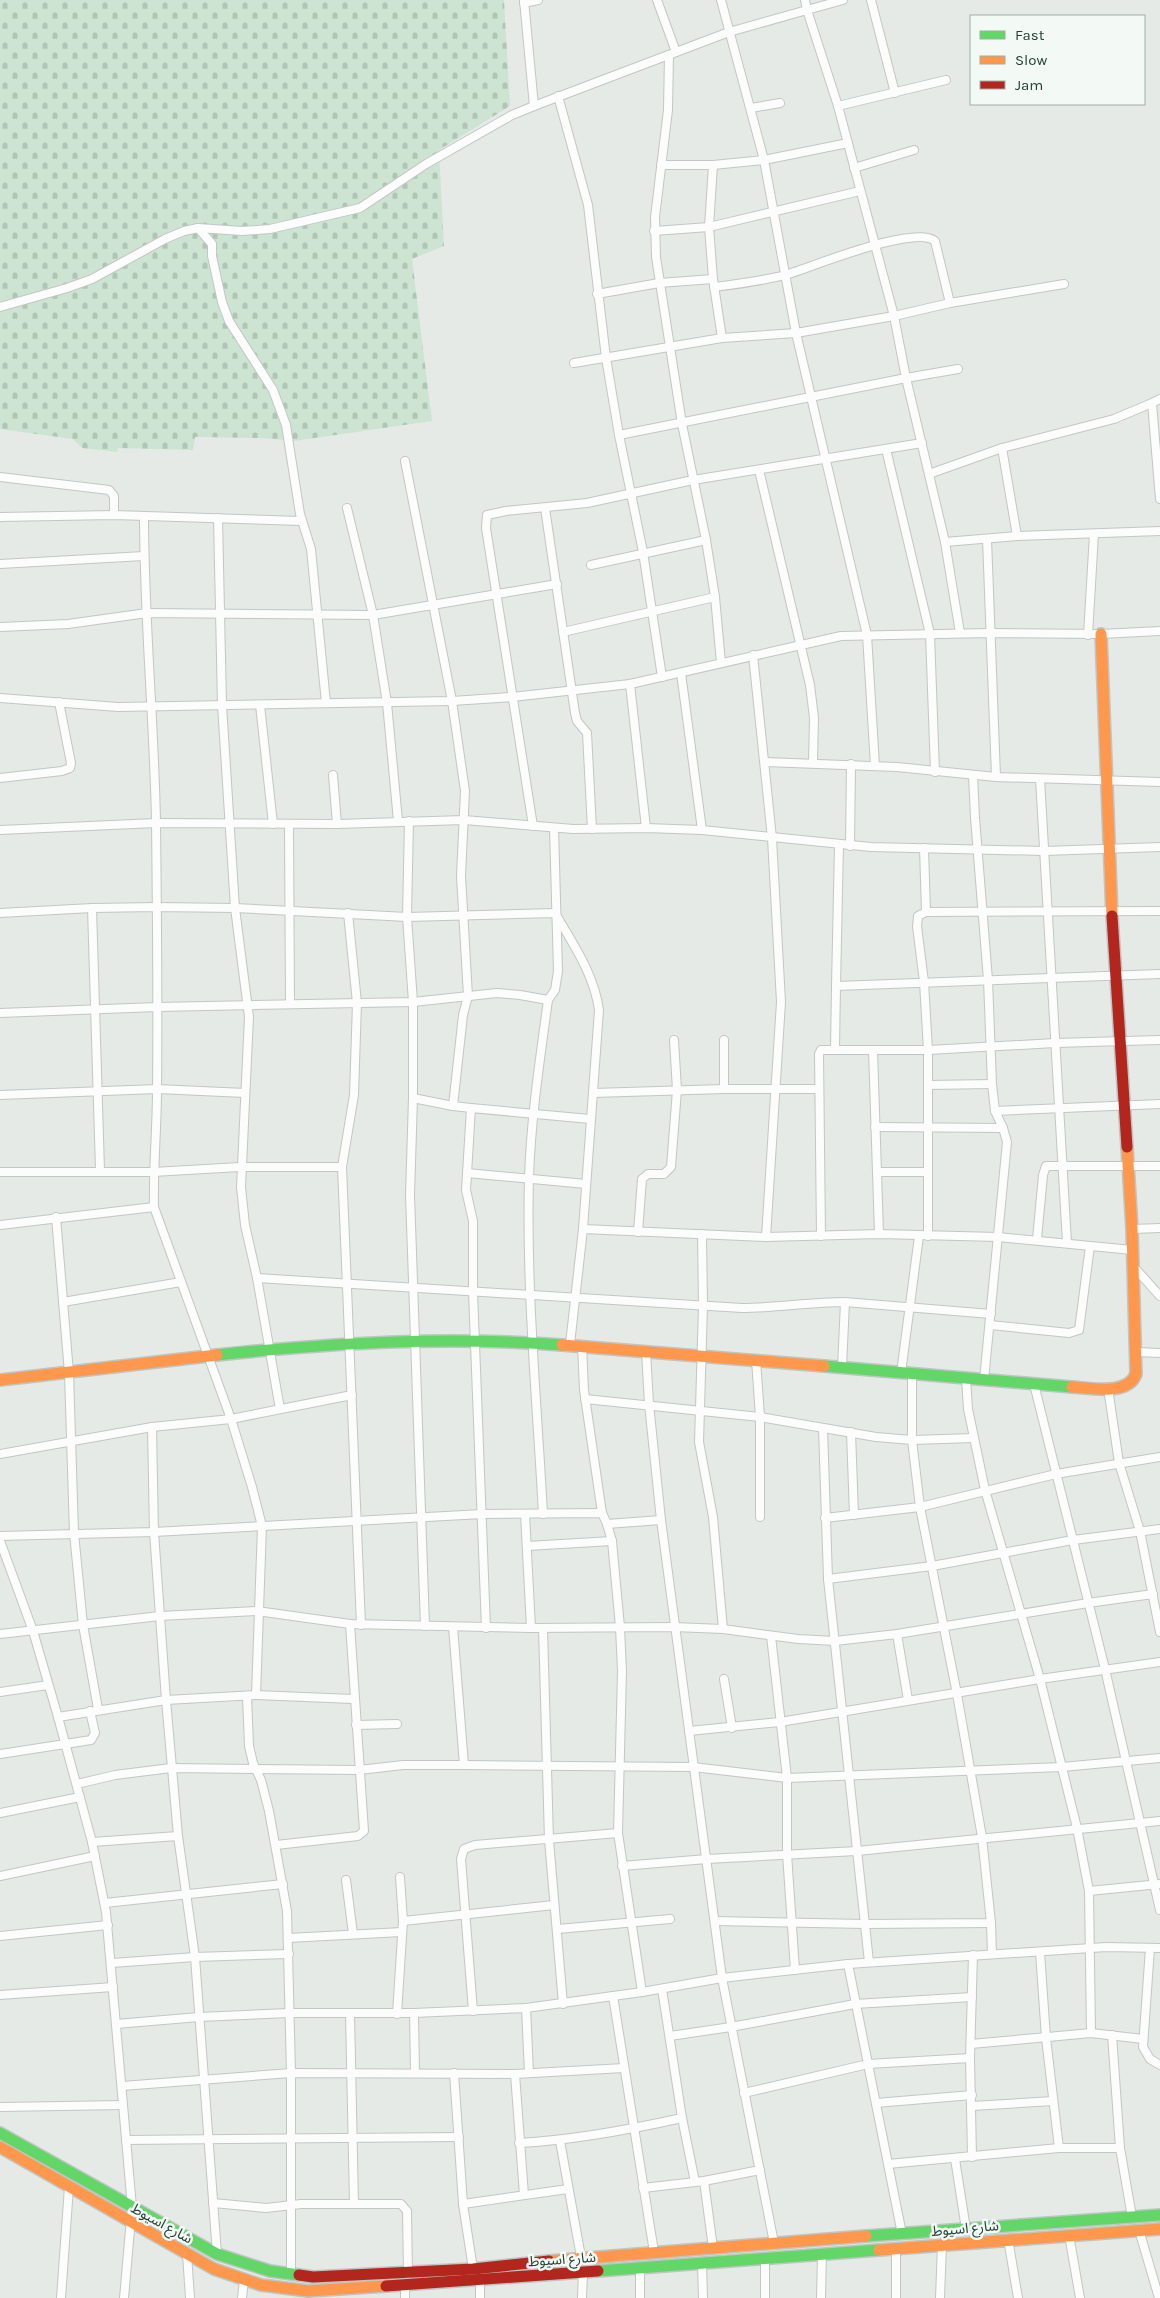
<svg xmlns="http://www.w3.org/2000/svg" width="1160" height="2298" font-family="Karla,'Noto Sans Arabic',sans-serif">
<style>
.cemetery{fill:url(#cemetery-stones)}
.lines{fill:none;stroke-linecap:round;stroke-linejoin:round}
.street-casing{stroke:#c2c7c4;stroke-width:10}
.fast-casing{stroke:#bec6c3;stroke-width:14}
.slow-casing{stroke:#bec6c3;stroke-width:14}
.jam-casing{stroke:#bec6c3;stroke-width:14}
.street{stroke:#fbfcfb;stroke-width:8}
.fast{stroke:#63d668;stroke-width:11}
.slow{stroke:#ff974d;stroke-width:11}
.jam{stroke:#b3261e;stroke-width:11}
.labels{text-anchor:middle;stroke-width:5;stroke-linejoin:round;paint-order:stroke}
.street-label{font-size:14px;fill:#213f34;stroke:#f3f9f5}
</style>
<defs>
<pattern id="cemetery-stones" width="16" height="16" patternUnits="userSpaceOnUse" patternTransform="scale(1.25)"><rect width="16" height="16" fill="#cde4d2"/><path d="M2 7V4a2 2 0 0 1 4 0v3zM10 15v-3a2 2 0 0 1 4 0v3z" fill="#b0c5b5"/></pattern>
</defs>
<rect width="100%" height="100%" fill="#e5eae7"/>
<polygon class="cemetery" points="0,0 504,0 510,106 439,150 444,246 412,259 432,421 294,441 262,438 195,437 193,450 118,448 117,452 82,448 73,439 0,429"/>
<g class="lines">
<g class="street-casing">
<g id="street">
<polyline points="524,0 534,106 729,32 807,10 838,106 894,316 906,378 945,542 960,633"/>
<polyline points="657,0 676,52"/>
<polyline points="721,0 764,160 796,333 867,635 875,766"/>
<polyline points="805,0 807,10 843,0"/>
<polyline points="871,0 895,93"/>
<polyline points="524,3 538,0"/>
<polyline points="669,55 668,110 655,217 656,257 682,424 706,540 715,597"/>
<polyline points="558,96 588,205 606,358 619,435 643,552 662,677"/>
<polyline points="838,106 946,80"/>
<polyline points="751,108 780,103"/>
<polyline points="661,165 713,165 764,160 848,143"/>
<polyline points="713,165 709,227 713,279 722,338"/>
<polyline points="854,168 914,150"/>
<polyline points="198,228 212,244 212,256 222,302 229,321 273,390 286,425 300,514 311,549 326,703"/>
<polyline points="654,231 709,227 860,191"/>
<path d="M714,287C738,284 762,281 785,275C812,267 915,224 935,241L950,303L1064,284"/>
<polyline points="597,294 659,283 713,279"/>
<polyline points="0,307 67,288 92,279 165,239 184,231 198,228 242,231 270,229 360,208 426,164 512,115 534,106"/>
<polyline points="574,363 722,338 796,333 894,316 950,303"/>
<polyline points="1160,399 1152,403 1160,499"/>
<polyline points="619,435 906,378 958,369"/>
<polyline points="1002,448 1017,536"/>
<polyline points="886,449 930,634 935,772"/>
<polyline points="405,461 452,701 465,791 461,876 468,996 463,1015 453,1106 471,1108 466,1190 473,1221 473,1292 486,1628"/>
<polyline points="759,470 810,685 814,718 813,762"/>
<polyline points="929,474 1002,448 1114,419 1152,403"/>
<polyline points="0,477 109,490 114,496 114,515"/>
<polyline points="347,508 373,615 387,703 398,821"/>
<polyline points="545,508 575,713 577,721 587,733 592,829"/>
<path d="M144,516C144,618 154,719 156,821C157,911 158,1000 157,1090C157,1129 153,1167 154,1207L231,1419L252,1487L262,1526L256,1695"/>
<polyline points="0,517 114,515 302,521"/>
<polyline points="218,518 222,705 235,908 249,1017 241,1187 245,1225 257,1278 280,1409"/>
<polyline points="987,539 996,777"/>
<polyline points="945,542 1017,536 1160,531"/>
<polyline points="0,564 144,556"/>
<polyline points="591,565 706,540"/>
<polyline points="0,627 68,624 147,613 373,615 557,584"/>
<polyline points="563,632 715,597 721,663"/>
<polyline points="1088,635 1094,534"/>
<polyline points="753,655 772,838 781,1002 766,1237"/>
<polyline points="681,673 702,830"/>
<polyline points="630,684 646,828"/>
<polyline points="0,698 118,707 452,701 512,697 630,684 841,636 990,633 1101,634 1160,631"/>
<polyline points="260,705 273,824"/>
<polyline points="765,762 897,767 996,777 1160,782"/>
<polyline points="333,775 337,824"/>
<polyline points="973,775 975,818 988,980 992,1084 995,1111 1003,1128 1007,1142 984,1380"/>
<polyline points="0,778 62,771 70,768 71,763 59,702"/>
<polyline points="1040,779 1067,1243"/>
<polyline points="409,821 407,917 413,1002 413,1098 410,1195 425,1626"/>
<polyline points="289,824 290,1004"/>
<polyline points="533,826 486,528 487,515 506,511 587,503 693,480 922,443"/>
<polyline points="0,830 156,823 337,824 464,820 573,829 646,828 702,830 871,847 1044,851 1160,847"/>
<polyline points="850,846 851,764"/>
<polyline points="924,848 926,912"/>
<polyline points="92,908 100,1170"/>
<path d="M0,913L92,908L156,907L235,908L407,917L555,913C573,944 594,974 599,1010L583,1229L570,1344"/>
<polyline points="348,913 357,1003 354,1095 342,1167 361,1625"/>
<polyline points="836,986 839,845"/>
<polyline points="0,1013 157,1007 413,1002 497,993 520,995 548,1000 555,990 558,971 554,828"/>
<polyline points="724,1040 724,1089"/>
<polyline points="835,1049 836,986 1160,974"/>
<polyline points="873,1050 879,1234"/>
<polyline points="928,1085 992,1084"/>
<polyline points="593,1093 724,1089 818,1089"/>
<polyline points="0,1095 157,1089 245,1093"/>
<polyline points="413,1098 453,1106"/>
<polyline points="471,1108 590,1119"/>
<polyline points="995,1111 1160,1104"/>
<polyline points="875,1127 1003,1128"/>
<polyline points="0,1172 153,1172 240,1167 342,1167"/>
<polyline points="878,1172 928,1172"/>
<polyline points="467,1173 586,1184"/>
<polyline points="56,1217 69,1373 74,1533 83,1625 98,1709"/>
<polyline points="0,1225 154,1207"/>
<polyline points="583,1229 766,1237 879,1234 998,1237 1132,1250"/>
<polyline points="1132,1229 1160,1228"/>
<polyline points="638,1232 642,1179 648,1174 664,1174 671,1167 677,1090 674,1040"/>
<polyline points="702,1234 703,1306 699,1442 713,1517 723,1629"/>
<polyline points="821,1236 819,1054 821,1050 928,1050 1055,1043 1160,1040"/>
<polyline points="928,1236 928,1050 924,982 917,926 918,916 926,912 1160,911"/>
<polyline points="1037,1239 1043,1175 1046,1166 1160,1166"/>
<polyline points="1133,1266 1160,1296"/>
<path d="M257,1278L742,1308C776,1308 810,1302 845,1302L991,1314"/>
<polyline points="63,1302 181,1282"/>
<polyline points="990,1325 1069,1333 1079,1330 1090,1246"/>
<polyline points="582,1345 584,1390 602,1513"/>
<polyline points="646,1351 649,1404 661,1520 722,1978 774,2243"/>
<polyline points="1136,1352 1160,1353"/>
<polyline points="756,1360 760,1417 760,1517"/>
<polyline points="842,1367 845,1302"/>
<polyline points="901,1373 919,1236"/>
<polyline points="966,1379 968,1409 985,1490 1040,1679 1077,1828 1089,1891 1091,2033"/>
<polyline points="1034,1384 1105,1669 1160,1910"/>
<polyline points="1108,1388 1119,1463 1140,1531 1160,1632"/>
<polyline points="585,1399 760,1417 876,1437 912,1440 974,1438"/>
<polyline points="152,1427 154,1532 166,1700 178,1836 195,1957 217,2254"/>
<polyline points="823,1428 828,1579 932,1566 1073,1540 1160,1529"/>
<polyline points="851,1432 854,1515"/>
<polyline points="0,1454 152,1427 231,1419 352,1395"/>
<polyline points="525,1514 531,1628"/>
<path d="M543,1514C537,1402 526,1289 529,1177C531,1118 540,1059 548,1000"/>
<polyline points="825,1518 920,1507 1056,1474 1160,1457"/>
<polyline points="607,1524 612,1541"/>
<polyline points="0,1536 154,1532 482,1514 602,1513 607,1524 661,1520"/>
<polyline points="0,1541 33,1631 58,1717 92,1842 106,1912 132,2207 124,2298"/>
<polyline points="527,1546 612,1541 620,1627 622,1671 618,1833 642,1992"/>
<polyline points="828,1579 869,1962"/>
<polyline points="453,1627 464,1765"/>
<polyline points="543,1628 549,1840 563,2004"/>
<polyline points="0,1634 160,1616 257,1611 350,1624 531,1628 674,1627 723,1629 798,1639 835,1641 897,1634 1088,1603 1153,1594"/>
<polyline points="897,1634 908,1700"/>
<polyline points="771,1636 787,1778 787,1854 795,1970"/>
<polyline points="724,1679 732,1728"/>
<polyline points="0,1692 48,1685"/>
<polyline points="247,1696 249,1746 253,1763 261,1780 269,1811 287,1911 291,2073 291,2275"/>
<polyline points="58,1717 166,1700 256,1695 353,1699"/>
<polyline points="356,1725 397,1724"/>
<polyline points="689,1731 780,1722 1040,1679 1160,1662"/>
<polyline points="0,1754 91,1740 95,1733 90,1711"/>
<polyline points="77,1784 115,1775 171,1768 359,1770 403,1765 464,1765 693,1767 787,1778 1062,1767 1160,1758"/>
<polyline points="0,1813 80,1797"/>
<polyline points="92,1842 178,1836"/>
<polyline points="276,1845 358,1836 364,1831 350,1624"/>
<polyline points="622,1866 707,1859 857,1851 1160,1821"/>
<polyline points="0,1876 95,1856"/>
<polyline points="346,1880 353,1934"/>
<polyline points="1089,1891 1160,1884"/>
<polyline points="105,1903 283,1884"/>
<polyline points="403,1921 554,1905"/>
<polyline points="715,1921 865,1924 991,1923 982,1837 957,1694 920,1507 912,1440 912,1374"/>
<polyline points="991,1923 992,1954"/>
<polyline points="558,1929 670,1919"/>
<polyline points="0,1936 108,1925"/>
<polyline points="288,1938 402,1932"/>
<polyline points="1150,1948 1143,2047 1150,2059 1160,2065"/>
<polyline points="1040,1952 1046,2038 1059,2148"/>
<polyline points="112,1963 195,1957 289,1954"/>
<polyline points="848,1964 902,2234"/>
<polyline points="662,1989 682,2118 695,2182"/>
<polyline points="0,1995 113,1987"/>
<polyline points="613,1996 654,2252"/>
<polyline points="526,2008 529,2073"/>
<polyline points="473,2011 461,1859 464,1849 475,1845 618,1833"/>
<polyline points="414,2013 415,2073"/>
<polyline points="350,2014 354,2204"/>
<polyline points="397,2014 403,1921 400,1877"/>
<polyline points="116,2024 199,2017 289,2013 414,2013 526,2008 642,1992 722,1978 848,1964 1106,1947 1160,1948"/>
<polyline points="1112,2035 1120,2148 1132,2217"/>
<polyline points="670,2036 731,2027 855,2004 972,1997"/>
<polyline points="971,2044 1091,2033 1143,2039"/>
<polyline points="454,2073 463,2204 473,2269"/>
<polyline points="515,2074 524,2195"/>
<polyline points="122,2086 291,2073 515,2074 624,2068"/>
<polyline points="744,2093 868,2064 970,2058"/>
<polyline points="876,2103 972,2095"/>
<polyline points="972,2106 1053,2101"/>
<polyline points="0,2107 123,2105"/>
<polyline points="126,2140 459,2137"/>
<polyline points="560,2141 581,2257"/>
<path d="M519,2143C575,2140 628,2130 682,2118"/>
<polyline points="972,2157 970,2058 973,1955"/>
<polyline points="955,2159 966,2229"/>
<polyline points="888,2164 1059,2148 1120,2148"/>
<polyline points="704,2181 713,2248"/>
<polyline points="643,2188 704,2181 760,2170"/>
<polyline points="213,2203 266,2208 301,2204 401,2204 407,2211 408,2274"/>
<polyline points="463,2204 568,2189"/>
<polyline points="1139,2230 1159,2298"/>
<polyline points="1069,2235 1080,2298"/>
<polyline points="1008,2239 1018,2298"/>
<polyline points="896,2248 896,2298"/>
<polyline points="187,2254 190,2298"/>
<polyline points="702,2263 703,2298"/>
<polyline points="61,2298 69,2187"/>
<polyline points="242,2298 244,2280"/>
<polyline points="405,2298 405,2286"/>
<polyline points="480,2298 480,2280"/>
<polyline points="582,2298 583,2272"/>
<polyline points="640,2298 640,2268"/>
<polyline points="765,2298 765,2259"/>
<polyline points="821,2298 822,2254"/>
<polyline points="940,2298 942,2245"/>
</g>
</g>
<g class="fast-casing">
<g id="fast">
<path d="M217,1355C332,1343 446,1336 562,1345"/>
<polyline points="824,1366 1072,1387"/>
<polyline points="0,2133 217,2254 270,2271 299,2275"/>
<polyline points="866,2236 1160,2215"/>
<polyline points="598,2271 879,2250"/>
</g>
</g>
<g class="slow-casing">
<g id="slow">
<polyline points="1101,634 1112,916"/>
<polyline points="562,1345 824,1366"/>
<polyline points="0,1380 217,1355"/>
<path d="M1072,1387C1090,1388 1128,1396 1136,1374L1132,1229L1127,1147"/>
<polyline points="0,2147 214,2269 261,2285 308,2291 386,2286"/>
<polyline points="879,2250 1160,2229"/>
<polyline points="549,2261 866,2236"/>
</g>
</g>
<g class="jam-casing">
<g id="jam">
<polyline points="1112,916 1127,1147"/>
<polyline points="299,2275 313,2277 473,2269 549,2261"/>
<polyline points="386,2286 598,2271"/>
</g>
</g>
<use href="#street" class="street"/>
<use href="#fast" class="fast"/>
<use href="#slow" class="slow"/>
<use href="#jam" class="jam"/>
</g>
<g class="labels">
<g class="street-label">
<text transform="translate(162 2223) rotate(29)" y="5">شارع اسيوط</text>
<text transform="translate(965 2228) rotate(-5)" y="5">شارع اسيوط</text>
<text transform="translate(562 2259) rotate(-4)" y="5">شارع اسيوط</text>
</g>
</g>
<rect x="970" y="15" width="175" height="90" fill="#f3f9f5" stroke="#9fafa8"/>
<rect x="980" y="31" width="25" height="8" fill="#63d668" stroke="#9fafa8"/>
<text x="1015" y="40" font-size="15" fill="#213f34">Fast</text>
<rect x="980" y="56" width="25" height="8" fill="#ff974d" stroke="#9fafa8"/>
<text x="1015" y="65" font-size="15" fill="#213f34">Slow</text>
<rect x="980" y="81" width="25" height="8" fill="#b3261e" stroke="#9fafa8"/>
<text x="1015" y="90" font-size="15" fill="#213f34">Jam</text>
</svg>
